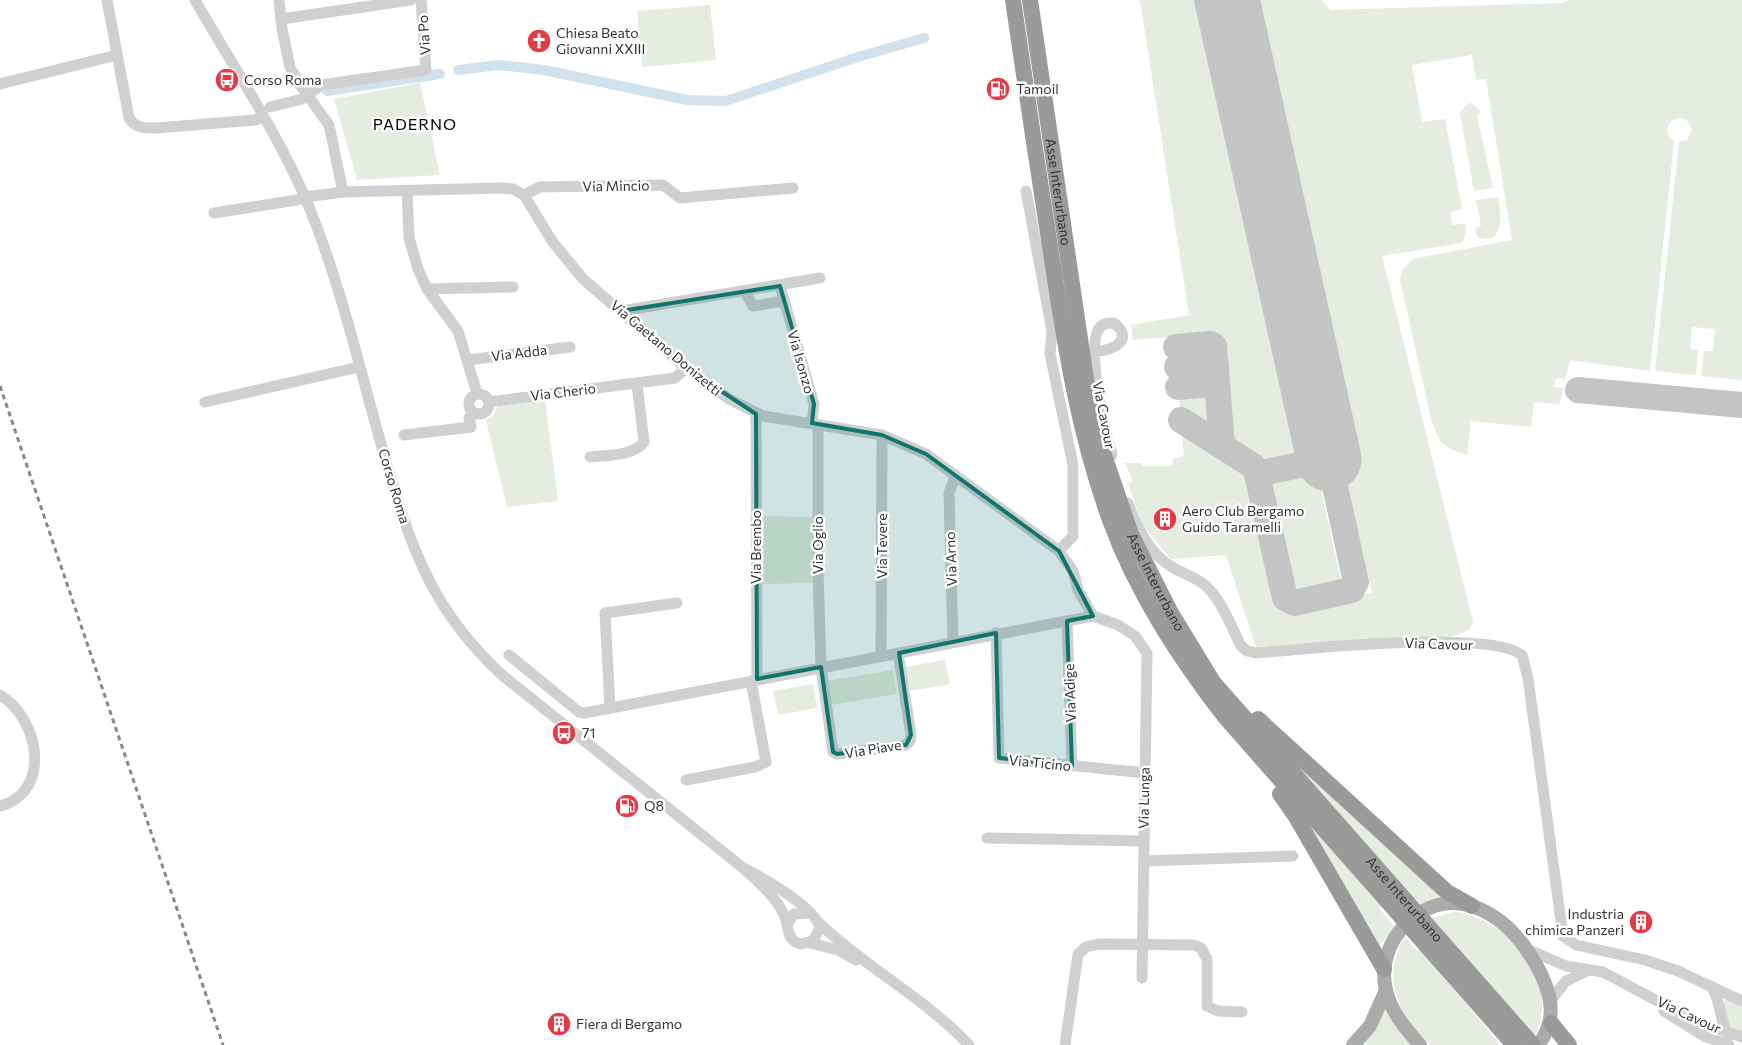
<svg xmlns="http://www.w3.org/2000/svg" width="1742" height="1045" font-family="Commissioner,sans-serif">
<style>
.green{fill:#e6ecdf}
.lines{fill:none;stroke-linecap:round;stroke-linejoin:round}
.canal{stroke:#cfe2ee;stroke-width:10}
.taxiway{stroke:#c4c4c4;stroke-width:26}
.runway{stroke:#c4c4c4;stroke-width:65}
.minor{stroke:#d0d0d0;stroke-width:11}
.major{stroke:#ababab;stroke-width:14}
.highway{stroke:#9a9a9a;stroke-width:16}
.rail{stroke:#888;stroke-width:3;stroke-dasharray:5 4;stroke-linecap:butt}
.marked{fill:#0f766e;fill-opacity:0.2;stroke:#0f766e;stroke-width:4;stroke-linejoin:round}
.labels{text-anchor:middle;stroke-width:5;stroke-linejoin:round;paint-order:stroke}
.poi-label{font-size:14px;fill:#333;stroke:#fff;text-anchor:start}
.street-label{font-size:14px;fill:#333;stroke:#fff}
.quarter-label{font-size:16px;letter-spacing:1px;fill:#000;stroke:#fff}
</style>
<rect width="100%" height="100%" fill="#fff"/>
<g class="green">
<path d="M1140,0H1212L1313,452C1309,459 1304,460 1297,461C1259,468 1258,461 1227,442L1219,338L1175,342L1174,337L1133,340L1131,325L1189,315Z"/>
<path d="M1239,0H1321L1330,10L1562,3L1569,0H1742V380L1701,376L1704,351H1713L1715,329L1692,327L1690,349L1698,350L1696,375L1655,371L1679,142L1687,140L1692,130L1686,119C1670,114 1660,132 1674,141L1650,371L1570,360L1565,379L1556,378L1554,387L1563,388L1560,404L1534,402L1531,427L1471,421L1467,455C1442,447 1440,444 1431,419L1400,279L1402,270L1413,259L1512,240L1486,79L1476,80L1472,55L1412,65L1422,122L1445,119L1462,209L1450,212L1452,225L1465,223L1466,235L1461,243L1382,256L1473,622L1469,630L1455,636L1256,647L1226,555L1171,559L1143,526L1128,484L1133,482L1125,463H1141L1143,466H1172L1173,459L1184,456L1181,426L1240,463L1250,473L1282,612L1372,593Z"/>
<polygon points="710,5 716,60 642,67 637,11"/>
<polygon points="420,83 440,175 357,180 334,99"/>
<polygon points="1471,103 1479,109 1480,113 1477,116 1493,188 1474,191 1460,113 1467,104"/>
<path d="M1498,197C1500,211 1505,227 1492,238L1481,239L1477,236L1475,228L1481,226L1476,200Z"/>
<polygon points="1203,350 1209,355 1210,359 1177,362 1176,352"/>
<polygon points="1204,370 1212,376 1212,380 1178,382 1177,371"/>
<polygon points="1205,390 1213,397 1216,436 1180,414 1179,392"/>
<polygon points="545,400 558,501 507,507 486,420 494,415 498,406"/>
<path d="M1316,468L1342,584L1338,589L1297,597L1291,595L1288,588L1268,492C1272,471 1298,472 1316,468Z"/>
<polygon points="760,516 814,517 814,583 761,584"/>
<polygon points="945,660 950,684 910,691 905,667"/>
<polygon points="893,670 897,694 831,705 826,681"/>
<polygon points="813,684 817,708 778,715 773,691"/>
<polygon points="1302,764 1440,894 1440,898 1422,905 1407,892 1298,767"/>
<polygon points="1300,813 1381,907 1379,908 1395,928 1380,945"/>
<path d="M1454,912C1507,916 1564,986 1534,1036L1429,919Z"/>
<path d="M1405,937L1417,951L1420,949L1498,1042V1045H1431C1398,1014 1380,979 1405,937Z"/>
<path d="M1726,998L1742,1006V1034C1728,1028 1727,1019 1723,1005Z"/>
<polygon points="1386,1007 1412,1045 1359,1045"/>
</g>
<g class="lines">
<g class="canal">
<polyline points="458,70 498,65 544,70 687,100 726,101 858,57 924,38"/>
<polyline points="327,91 440,74"/>
</g>
<g class="taxiway">
<polyline points="1176,347 1211,344 1214,346 1222,445"/>
<polyline points="1177,367 1213,364 1216,366"/>
<polyline points="1178,387 1213,384 1217,386"/>
<polyline points="1578,390 1742,405"/>
<polyline points="1181,420 1253,466 1257,474 1285,598 1294,603 1352,590 1356,582 1329,459 1257,474"/>
</g>
<polyline class="runway" points="1227,0 1329,459"/>
<g class="minor">
<path d="M107,0L129,118C136,129 145,128 157,128L255,120L263,117"/>
<path d="M195,0C238,75 289,149 318,230C344,300 361,373 381,444C394,490 407,537 429,580C447,616 473,648 502,675L742,867C757,881 776,896 784,915C790,927 785,940 801,944L813,941L820,928C816,907 761,877 742,867"/>
<polyline points="279,0 282,29 290,67 298,82 329,125 343,192"/>
<polyline points="281,19 411,0"/>
<polyline points="0,84 117,55"/>
<polyline points="270,107 302,99 321,85 426,70 421,0"/>
<polyline points="407,191 409,238 418,269 427,289 458,331 477,393"/>
<polyline points="1026,191 1052,331 1050,354 1073,465 1073,536 1059,551"/>
<polyline points="524,195 540,187 663,185 680,198 793,188"/>
<polyline points="214,213 297,200 305,197 343,192 501,188 513,189 524,195 552,241 583,279 686,368 729,399 763,416 882,435 926,454 1059,551 1073,571 1078,590 1093,616 1118,625 1135,636 1147,653 1142,978"/>
<polyline points="780,286 814,404 812,423"/>
<polyline points="427,289 513,287"/>
<polyline points="745,292 753,306 784,301"/>
<polyline points="621,311 820,278"/>
<path d="M1095,351C1113,351 1135,340 1114,323C1109,323 1104,323 1100,327C1085,344 1105,433 1112,455"/>
<polyline points="468,360 570,347"/>
<circle cx="479" cy="404" r="10"/>
<polyline points="205,402 359,367"/>
<polyline points="489,402 675,378 686,368"/>
<polyline points="756,414 757,679"/>
<polyline points="818,424 818,570 821,667 833,752 837,754 906,745 910,741 911,735 898,653"/>
<polyline points="404,435 471,427 469,418 475,413"/>
<path d="M590,457C606,455 634,456 644,442L637,384"/>
<path d="M1128,503C1136,526 1150,554 1172,567C1183,574 1195,576 1206,586C1222,601 1231,626 1241,646L1247,651L1256,653C1305,649 1488,629 1522,655L1528,678L1563,936L1576,945L1645,960L1678,971L1742,1001"/>
<polyline points="1067,621 1072,766"/>
<polyline points="996,633 999,758 1145,773"/>
<polyline points="953,642 949,493 955,477"/>
<polyline points="509,655 579,712 585,713 1093,616"/>
<polyline points="881,656 882,435"/>
<path d="M0,695C39,718 53,792 0,806"/>
<polyline points="610,708 605,613 677,603"/>
<polyline points="686,780 755,767 766,762 751,681"/>
<polyline points="987,838 1144,841"/>
<polyline points="1144,861 1293,856"/>
<path d="M819,923C865,967 926,999 969,1045"/>
<polyline points="787,924 794,914 809,913"/>
<polyline points="810,943 838,950 856,960"/>
<polyline points="1529,950 1566,966 1603,972 1695,1021 1742,1037"/>
<path d="M1711,986C1722,1000 1718,1020 1729,1035"/>
<polyline points="1551,1000 1566,981 1587,971"/>
<polyline points="1664,1011 1704,1036 1729,1045"/>
<polyline points="1065,1045 1078,954 1086,947 1099,944 1194,945 1201,948 1207,959 1207,1006 1218,1011 1242,1012"/>
</g>
<g class="major">
<polyline points="1353,1045 1370,1026 1386,990"/>
<path d="M1420,1045C1406,1029 1391,1012 1386,990C1374,942 1422,890 1472,906C1505,917 1526,944 1541,974C1553,999 1556,1022 1538,1045"/>
</g>
<g class="highway">
<path d="M1013,0C1025,84 1038,169 1051,253C1065,345 1078,432 1110,520C1136,592 1179,657 1225,717L1514,1045"/>
<path id="s1" d="M1030,0L1092,420L1131,534L1171,613L1213,682L1533,1045"/>
<polyline points="1258,719 1447,892 1472,906"/>
<polyline points="1280,794 1296,817 1384,969"/>
<polyline points="1551,1023 1569,1045"/>
</g>
<polyline class="rail" points="0,386 223,1045"/>
</g>
<path class="marked" d="M780,286L814,404L812,423L882,435L926,454L1059,551L1093,616L1067,621L1072,766L999,758L996,633L899,653L911,735L906,745L837,754L833,752L821,667L757,679L756,414L686,368L621,311Z"/>
<defs>
<g id="church-disc" transform="scale(1.25)"><circle r="9.5" fill="#e63946" stroke="#fff"/><path d="M-1.2-6h2.4v3.5h3.3v2.4h-3.3V6h-2.4V-.1h-3.3v-2.4h3.3Z" fill="#fff"/></g>
<g id="bus-disc" transform="scale(1.25)"><circle r="9.5" fill="#e63946" stroke="#fff"/><path d="M-5-6H5V4H4V6H2V4H-2V6H-4V4H-5ZM-3.5-4V0h7V-4ZM-3.5 1.2v1.5H-2V1.2ZM2 1.2v1.5H3.5V1.2Z" fill="#fff"/></g>
<g id="fuel-disc" transform="scale(1.25)"><circle r="9.5" fill="#e63946" stroke="#fff"/><path d="M-5.5-6h7V0h2V4h1.3V-2.5L3-4.5l.8-.8L6-3V5H2.5V1h-1V6h-7ZM-4.2-4.7v3.2H.2V-4.7Z" fill="#fff"/></g>
<g id="building-disc" transform="scale(1.25)"><circle r="9.5" fill="#e63946" stroke="#fff"/><path d="M-4-6H4V6H1V3H-1V6H-4ZM-2.5-4.3h1.7v1.8h-1.7ZM.8-4.3h1.7v1.8H.8ZM-2.5-1h1.7V.8h-1.7ZM.8-1h1.7V.8H.8Z" fill="#fff"/></g>
</defs>
<g fill-rule="evenodd">
<use href="#church-disc" x="539" y="41"/>
<use href="#bus-disc" x="227" y="80"/>
<use href="#fuel-disc" x="998" y="89"/>
<use href="#building-disc" x="1165" y="519"/>
<use href="#bus-disc" x="564" y="733"/>
<use href="#fuel-disc" x="627" y="806"/>
<use href="#building-disc" x="1641" y="922"/>
<use href="#building-disc" x="559" y="1024"/>
</g>
<g class="labels">
<g class="poi-label">
<text x="556" y="38">Chiesa Beato<tspan x="556" dy="16">Giovanni XXIII</tspan></text>
<text x="244" y="85">Corso Roma</text>
<text x="1016" y="94">Tamoil</text>
<text x="1182" y="516">Aero Club Bergamo<tspan x="1182" dy="16">Guido Taramelli</tspan></text>
<text x="582" y="738">71</text>
<text x="644" y="811">Q8</text>
<text x="1624" y="919" text-anchor="end">Industria<tspan x="1624" dy="16">chimica Panzeri</tspan></text>
<text x="576" y="1029">Fiera di Bergamo</text>
</g>
<g class="street-label">
<text transform="translate(424 35) rotate(-94)" y="5">Via Po</text>
<text transform="translate(616 186) rotate(-1)" y="5">Via Mincio</text>
<text dy="5" stroke="none"><textPath href="#s1" startOffset="194">Asse Interurbano</textPath></text>
<text transform="translate(666 348) rotate(40)" y="5">Via Gaetano Donizetti</text>
<text transform="translate(519 353) rotate(-7)" y="5">Via Adda</text>
<text transform="translate(801 362) rotate(74)" y="5">Via Isonzo</text>
<text transform="translate(563 392) rotate(-7)" y="5">Via Cherio</text>
<text transform="translate(1104 415) rotate(79)" y="5">Via Cavour</text>
<text transform="translate(394 486) rotate(73)" y="5">Corso Roma</text>
<text transform="translate(818 545) rotate(-90)" y="5">Via Oglio</text>
<text transform="translate(882 546) rotate(-90)" y="5">Via Tevere</text>
<text transform="translate(756 547) rotate(-90)" y="5">Via Brembo</text>
<text transform="translate(951 559) rotate(-92)" y="5">Via Arno</text>
<text dy="5" stroke="none"><textPath href="#s1" startOffset="599">Asse Interurbano</textPath></text>
<text transform="translate(1439 644) rotate(2)" y="5">Via Cavour</text>
<text transform="translate(1070 693) rotate(-92)" y="5">Via Adige</text>
<text transform="translate(873 749) rotate(-9)" y="5">Via Piave</text>
<text transform="translate(1040 763) rotate(6)" y="5">Via Ticino</text>
<text transform="translate(1144 798) rotate(-89)" y="5">Via Lunga</text>
<text dy="5" stroke="none"><textPath href="#s1" startOffset="1004">Asse Interurbano</textPath></text>
<text transform="translate(1689 1015) rotate(25)" y="5">Via Cavour</text>
</g>
<g class="quarter-label">
<text x="415" y="130">PADERNO</text>
</g>
</g>
</svg>
